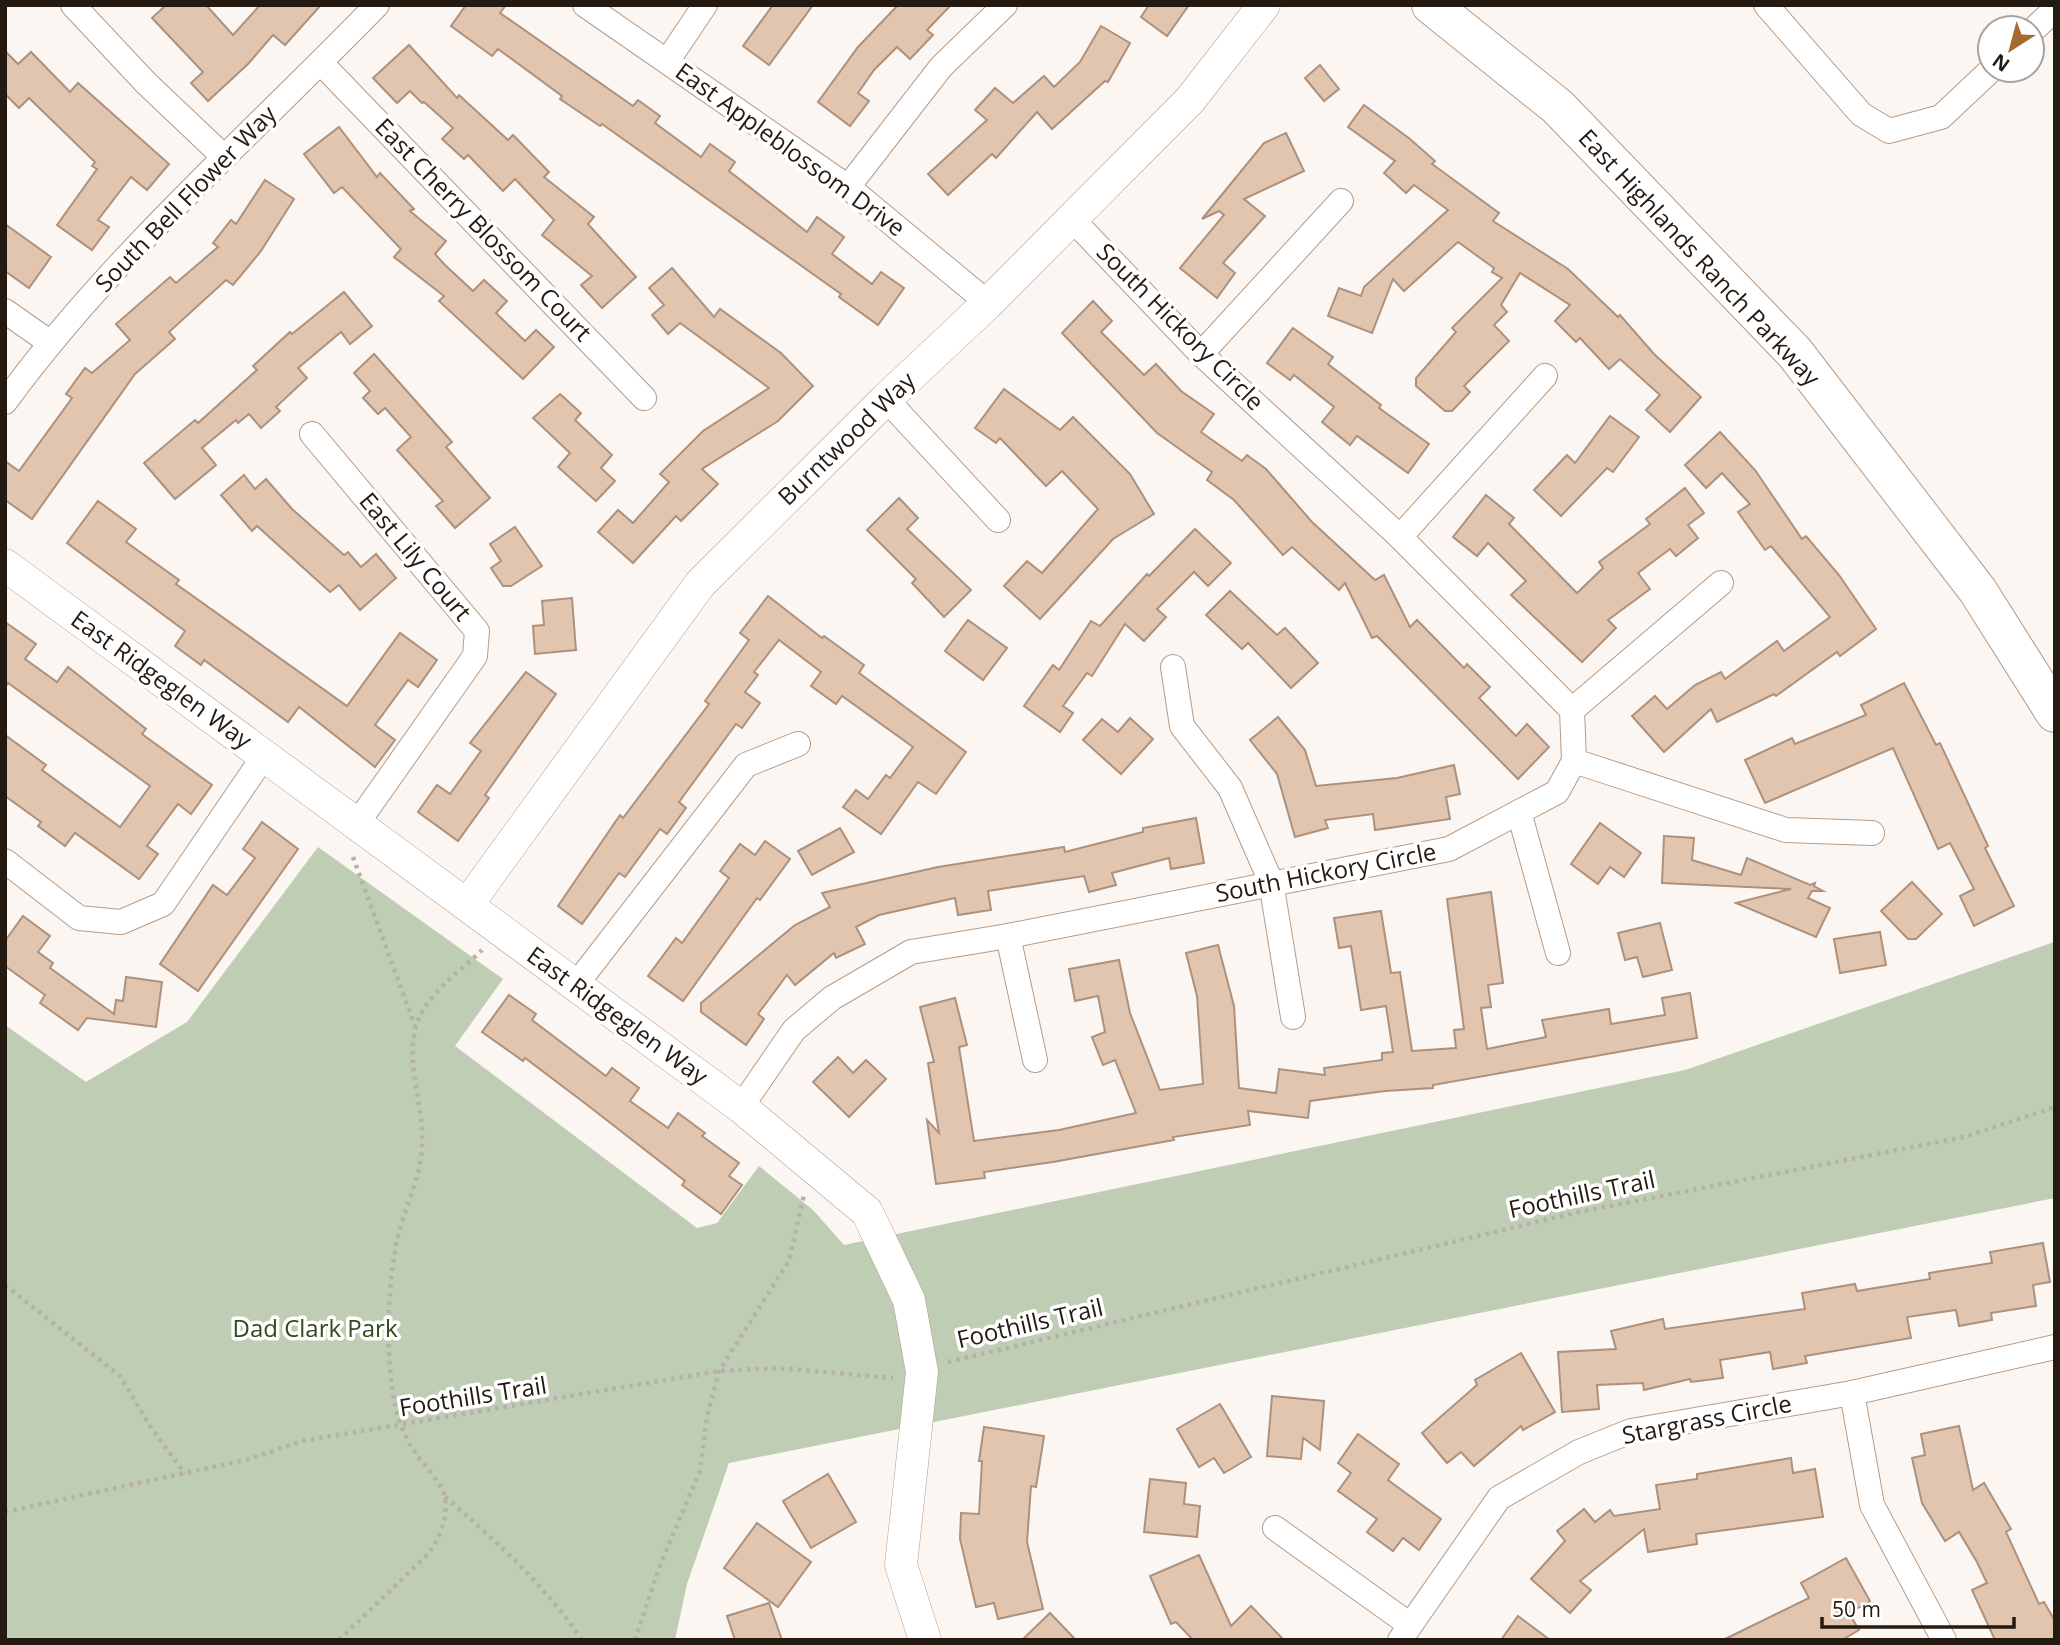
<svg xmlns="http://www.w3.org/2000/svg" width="2060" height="1645" font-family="'Open Sans',sans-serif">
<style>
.green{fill:#bfcdb5}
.building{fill:#e2c5ae;stroke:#ad917c;stroke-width:2}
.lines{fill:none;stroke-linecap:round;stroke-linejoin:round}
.minor-casing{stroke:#b79b85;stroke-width:26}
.tertiary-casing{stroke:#b79b85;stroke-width:33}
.primary-casing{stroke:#b79b85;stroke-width:40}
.path{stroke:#b7b0aa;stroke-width:4.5;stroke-dasharray:3.5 5;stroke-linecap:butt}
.minor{stroke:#fff;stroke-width:24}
.tertiary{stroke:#fff;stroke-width:32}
.primary{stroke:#fff;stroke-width:38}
.labels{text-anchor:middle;stroke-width:7;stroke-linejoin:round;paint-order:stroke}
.street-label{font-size:24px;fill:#241a11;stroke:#fff}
.park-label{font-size:24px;fill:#314919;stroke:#fff}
</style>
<rect width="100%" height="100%" fill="#fcf6f2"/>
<polygon class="green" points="318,847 503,979 455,1046 697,1228 717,1223 759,1166 813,1210 844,1245 1685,1070 2054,942 2055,1198 729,1463 687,1584 675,1640 5,1640 5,1025 86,1082 187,1022"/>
<g class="building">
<polygon points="166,5 206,5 233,35 260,5 321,5 285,45 273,35 248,64 208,101 191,83 203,72 152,18"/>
<polygon points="466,5 506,5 500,13 633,106 638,100 660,116 655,123 701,157 710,144 735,162 729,171 807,232 817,217 844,237 832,254 872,284 881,272 904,288 878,325 839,297 841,294 602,124 600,126 560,99 562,96 498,49 492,56 451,26"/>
<polygon points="773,5 813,5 769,65 743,46"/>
<polygon points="898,5 951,5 927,30 933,35 910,59 897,47 874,70 858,93 869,101 850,126 818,102 858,47"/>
<polygon points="1149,5 1189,5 1167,36 1141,17"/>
<polygon points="1101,26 1130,43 1108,82 1105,81 1052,129 1037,112 996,158 992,154 948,195 928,174 987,120 975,110 995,88 1013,103 1044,76 1054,87 1080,62"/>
<polygon points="409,45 457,98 459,95 508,140 513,135 549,172 544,177 594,217 588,224 636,277 602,308 581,285 592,276 542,235 554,220 515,179 503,191 468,155 464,159 442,139 453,128 424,102 422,103 410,91 397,103 373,78"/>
<polygon points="5,51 18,64 31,52 70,92 78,83 169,164 147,190 131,177 98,220 109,227 92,250 57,225 97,169 92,166 95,162 29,98 19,108 5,94"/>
<polygon points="1320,65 1339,89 1324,101 1305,78"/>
<polygon points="1364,105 1410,139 1435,161 1432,164 1499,213 1493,221 1568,269 1618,317 1620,315 1654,354 1701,397 1670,432 1646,410 1660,395 1620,359 1609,369 1580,338 1576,342 1555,321 1570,305 1520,273 1501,305 1507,312 1494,325 1509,341 1464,386 1470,392 1452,411 1445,411 1416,386 1416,378 1456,332 1452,328 1502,278 1492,272 1494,268 1458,242 1404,291 1393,279 1372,333 1328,316 1339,288 1361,296 1364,287 1448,210 1414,185 1406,193 1384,173 1395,161 1348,127"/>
<polygon points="339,127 377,177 380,173 414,209 410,211 446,241 435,254 445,265 473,291 484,280 507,301 496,313 525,341 536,330 554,347 523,379 439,301 444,296 394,257 401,249 342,187 334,193 304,154"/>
<polygon points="1286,133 1304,171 1244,199 1265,216 1223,263 1235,273 1217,298 1180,268 1224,215 1219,211 1202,219 1264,143"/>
<polygon points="265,180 294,199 261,251 233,285 226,280 169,332 175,339 135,374 32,519 5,500 5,461 19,471 72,398 66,394 85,368 92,373 130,340 116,324 170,277 176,283 218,247 213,243 231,220 236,224"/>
<polygon points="5,224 51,257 29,288 5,271"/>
<polygon points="672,268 714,317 720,309 781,353 813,386 778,421 702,469 718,484 681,521 676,516 633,563 598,532 618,510 633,523 669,482 660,474 703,431 769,388 680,323 668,334 652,315 664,305 649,288"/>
<polygon points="344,292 372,326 350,344 341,332 298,368 307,378 276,407 280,411 261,428 249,414 238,423 236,420 202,448 216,465 175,499 144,463 195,420 198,423 257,370 253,366 290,332 292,334"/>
<polygon points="1093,301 1112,321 1101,332 1144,375 1156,364 1181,391 1214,414 1201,432 1242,461 1247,455 1266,469 1312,522 1375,580 1384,575 1410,627 1417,620 1464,668 1467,664 1490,687 1479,698 1516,736 1527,724 1549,747 1518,779 1377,636 1372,638 1345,583 1339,590 1292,547 1283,555 1234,500 1207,480 1212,472 1157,433 1062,333"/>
<polygon points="1293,328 1333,357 1328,364 1381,405 1379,408 1429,444 1408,473 1357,436 1350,445 1322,422 1334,407 1294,375 1290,380 1267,363"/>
<polygon points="374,354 452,442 446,447 490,498 455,528 436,506 443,501 397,450 411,437 385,408 378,414 363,398 370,391 354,373"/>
<polygon points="1004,389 1060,430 1073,417 1130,474 1154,514 1113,539 1040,619 1004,586 1027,561 1042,573 1098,509 1062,471 1046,486 1000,438 996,443 975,428"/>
<polygon points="560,394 581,413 575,420 612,455 601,468 615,481 596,501 558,467 570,453 533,418"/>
<polygon points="1610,416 1639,437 1613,472 1607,468 1561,516 1534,490 1567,455 1575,463"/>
<polygon points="1720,432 1755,470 1802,539 1806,536 1839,575 1876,629 1840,656 1837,652 1776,696 1774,694 1717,722 1711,709 1664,752 1632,716 1655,696 1667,709 1695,685 1721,672 1725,679 1777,641 1784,651 1830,617 1771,546 1765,550 1738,512 1750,504 1722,473 1706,488 1685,465"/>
<polygon points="244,475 255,489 266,479 292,509 344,555 348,552 361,567 376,554 396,578 360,610 339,585 330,592 257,526 252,531 221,495"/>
<polygon points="1685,488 1704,513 1688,525 1698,538 1676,556 1670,549 1638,573 1650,589 1608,620 1616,628 1582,662 1511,595 1526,581 1488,543 1477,556 1453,537 1486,495 1514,518 1509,524 1577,593 1603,568 1599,562 1650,524 1646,519"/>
<polygon points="899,498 918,518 907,529 971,590 944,617 912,583 916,579 867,530"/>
<polygon points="98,501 136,529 126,542 179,580 176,584 347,706 400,633 437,660 418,687 408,680 375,725 395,740 375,767 299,707 288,722 204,660 201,665 175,646 185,631 67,543"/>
<polygon points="515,527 542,566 511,586 503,586 491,568 501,561 490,544"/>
<polygon points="1195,529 1231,563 1208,586 1194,572 1157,609 1166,617 1144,641 1125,624 1092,676 1087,673 1063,706 1073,713 1060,732 1024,706 1053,665 1059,670 1091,621 1100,626 1147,574 1149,576"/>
<polygon points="1230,591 1277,635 1285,628 1318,663 1291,688 1248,643 1242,649 1206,615"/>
<polygon points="768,596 822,638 824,636 864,665 859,673 966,752 936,794 918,782 881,834 843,807 856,790 868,799 886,775 890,778 913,747 842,696 836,704 811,686 821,672 779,640 754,672 758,675 745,692 760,703 742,728 736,724 679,802 686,808 667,834 660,829 625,877 619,873 582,924 558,906 620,815 623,818 709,704 705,701 749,640 740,633"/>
<polygon points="572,598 576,650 535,654 533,626 544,625 542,601"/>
<polygon points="968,620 1007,648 983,680 945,651"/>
<polygon points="5,622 36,644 25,659 57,682 68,667 146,729 142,734 212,785 191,814 178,804 147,846 158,854 139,879 75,833 65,846 38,826 41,822 5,796 5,735 46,765 42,770 120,827 150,786 8,683 5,687"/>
<polygon points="526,672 556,694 485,795 489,798 458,841 418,812 437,785 450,794 481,751 470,743"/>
<polygon points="1904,683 1936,745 1940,743 1988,846 1985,848 2014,906 1974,926 1960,896 1974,889 1950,843 1938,849 1893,748 1765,803 1745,760 1792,738 1795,744 1866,715 1861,705"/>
<polygon points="1278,717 1305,750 1316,786 1397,778 1454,765 1460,794 1446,797 1450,819 1375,830 1373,814 1325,820 1328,828 1295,837 1277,774 1250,740"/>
<polygon points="1130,718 1153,739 1121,774 1083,740 1102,719 1118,732"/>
<polygon points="1196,818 1204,863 1171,869 1169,858 1112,873 1116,885 1089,892 1084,876 988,891 991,910 958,915 955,898 879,915 856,927 865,944 836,958 834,953 795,985 787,975 758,1014 764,1019 746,1045 701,1012 701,1003 795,925 830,907 822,893 938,867 1064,847 1065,852 1143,832 1143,828"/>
<polygon points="262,822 298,849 198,991 160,964 213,885 227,895 255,858 243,849"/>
<polygon points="1600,823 1641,853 1624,877 1610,867 1598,884 1571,864"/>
<polygon points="840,828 854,852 812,875 798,851"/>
<polygon points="1664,836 1694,838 1692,860 1741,875 1747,858 1810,885 1815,883 1814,886 1823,891 1812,891 1808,898 1830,908 1816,937 1736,903 1791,889 1662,883"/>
<polygon points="765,841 790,859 760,900 757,898 683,1001 648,976 676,938 682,943 729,878 720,871 740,844 755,855"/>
<polygon points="1912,882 1942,914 1916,939 1908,939 1881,911"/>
<polygon points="1491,892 1503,983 1488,985 1491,1007 1481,1008 1487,1049 1546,1037 1542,1020 1567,1016 1609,1009 1611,1024 1665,1015 1662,998 1690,993 1697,1038 1433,1085 1433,1088 1385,1091 1310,1101 1308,1118 1248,1111 1250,1125 1173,1137 1174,1140 1053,1162 984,1172 985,1178 936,1184 927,1120 939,1133 928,1063 934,1062 920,1007 955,998 967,1045 959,1047 974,1141 1059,1130 1136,1113 1115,1060 1103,1065 1092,1037 1105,1032 1098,996 1075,1001 1069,969 1119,960 1130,1013 1160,1090 1203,1084 1197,996 1186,953 1218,945 1234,1006 1239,1088 1276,1093 1279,1069 1325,1075 1324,1068 1382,1060 1382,1053 1393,1052 1386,1006 1361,1010 1351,946 1339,948 1334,918 1381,911 1391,973 1400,972 1412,1051 1456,1048 1454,1030 1464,1029 1447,899"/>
<polygon points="23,916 50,936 38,952 53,963 50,968 114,1014 116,1000 123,1001 126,977 162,982 156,1027 87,1018 78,1030 40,1003 45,995 5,966 5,941"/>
<polygon points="1660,923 1672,970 1643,977 1637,957 1625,960 1618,933"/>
<polygon points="1880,932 1886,965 1840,973 1834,939"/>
<polygon points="509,995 536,1014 532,1020 606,1076 612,1068 639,1088 630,1101 668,1128 678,1113 705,1133 702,1136 739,1163 729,1176 742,1185 721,1214 682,1185 685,1181 586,1104 525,1058 523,1061 482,1032"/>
<polygon points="838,1057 853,1073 866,1060 886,1079 849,1117 813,1082"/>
<polygon points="2043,1243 2050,1282 2033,1285 2036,1306 1991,1313 1992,1320 1959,1326 1956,1310 1907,1317 1911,1338 1805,1356 1807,1363 1773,1369 1770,1352 1720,1360 1723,1378 1691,1382 1690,1379 1644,1390 1643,1383 1597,1385 1599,1409 1562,1412 1558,1352 1616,1349 1611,1331 1663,1319 1665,1329 1805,1309 1802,1293 1855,1284 1857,1291 1930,1279 1929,1273 1992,1263 1990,1252"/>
<polygon points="1521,1353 1555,1412 1523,1430 1521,1426 1474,1466 1461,1452 1447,1463 1422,1433 1477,1385 1475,1380"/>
<polygon points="1272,1396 1324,1401 1320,1450 1303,1438 1301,1459 1267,1456"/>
<polygon points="1220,1404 1251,1457 1224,1473 1214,1458 1199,1467 1177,1429"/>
<polygon points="1959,1426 1973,1490 1984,1483 2011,1529 2006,1532 2039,1604 2044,1602 2055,1621 2055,1640 1995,1640 1972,1590 1987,1583 1977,1562 1959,1532 1945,1541 1922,1503 1912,1458 1925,1455 1921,1434"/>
<polygon points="984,1427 1044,1436 1036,1487 1031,1486 1027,1542 1043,1609 998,1619 994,1603 976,1607 960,1539 961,1513 979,1514 982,1461 979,1461"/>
<polygon points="1358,1434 1399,1464 1388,1480 1441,1519 1419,1550 1403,1538 1393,1551 1367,1532 1377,1519 1338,1491 1351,1473 1338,1463"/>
<polygon points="1791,1458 1793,1473 1815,1469 1823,1517 1696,1534 1697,1544 1648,1552 1644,1529 1580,1581 1591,1590 1570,1613 1531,1579 1565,1541 1557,1531 1584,1509 1595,1522 1610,1510 1614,1516 1660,1509 1656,1485 1697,1479 1697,1474"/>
<polygon points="828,1474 856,1522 811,1548 783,1501"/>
<polygon points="1150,1479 1186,1483 1184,1504 1200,1506 1197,1537 1144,1532"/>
<polygon points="757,1523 811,1562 778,1607 724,1568"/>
<polygon points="1199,1555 1231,1626 1251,1606 1284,1640 1193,1640 1176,1622 1171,1624 1150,1576"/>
<polygon points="1846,1558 1870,1601 1849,1613 1859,1630 1842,1640 1723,1640 1809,1598 1801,1583"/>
<polygon points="769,1603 782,1640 735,1640 727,1616"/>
<polygon points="1050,1613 1076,1640 1022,1640"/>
<polygon points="1518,1616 1550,1640 1501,1640"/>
</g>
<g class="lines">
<g class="minor-casing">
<g id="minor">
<polyline points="73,5 146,83 224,157"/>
<polyline points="585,5 848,187 988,303"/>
<polyline points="1766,5 1861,114 1889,131 1941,117 1991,70"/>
<polyline points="2032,31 2055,9"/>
<polyline points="668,60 705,5"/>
<polyline points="321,63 644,398"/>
<polyline points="848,187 941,67 1005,5"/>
<polyline points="5,311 49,342"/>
<polyline points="1201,354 1341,201"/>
<polyline points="886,399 998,520"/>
<path d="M5,402C112,256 251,135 377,5"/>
<polyline points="312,434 477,631 475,656 356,825"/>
<polyline points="1400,537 1545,376"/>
<polyline points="1173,667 1182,726 1230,788 1271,882 1293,1017"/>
<polyline points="1572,710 1721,583"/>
<polyline points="1574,761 1786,830 1872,833"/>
<polyline points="1519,812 1558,953"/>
<polyline points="5,861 79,918 121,922 163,904 264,756"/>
<polyline points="1008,936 1035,1060"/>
<polyline points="575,986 746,765 798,744"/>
<polyline points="741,1107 794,1030 832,998 911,952 1008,936 1449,849 1557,792 1574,761 1572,710 1400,537 1201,354 1072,219"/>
<polyline points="1852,1393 1872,1505 1944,1640"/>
<polyline points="1275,1528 1410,1625"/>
<polyline points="1400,1640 1499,1498 1579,1452 1631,1431 1852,1393 2055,1347"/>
</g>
</g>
<g class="tertiary-casing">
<g id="tertiary">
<polyline points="5,565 741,1107 867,1212 909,1300 922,1372 901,1565 925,1640"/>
<polyline points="467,905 700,584 886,399 988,303 1190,100 1264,5"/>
</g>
</g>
<g class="primary-casing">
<polyline id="primary" points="1431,5 1558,107 1795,353 1978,591 2055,713"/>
</g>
<g class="path">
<polyline points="353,857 415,1026"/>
<polyline points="5,1285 120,1376 150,1426 185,1474"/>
<polyline points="948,1362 1574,1213 1964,1137 2055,1107"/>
<path d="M445,1497C496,1540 544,1585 582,1640"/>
<polyline points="5,1512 250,1459 302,1441 719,1371 777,1368 893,1378"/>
<path d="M339,1640L429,1553C440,1537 448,1518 445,1498C442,1482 421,1463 413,1449C405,1438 398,1418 395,1405C386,1360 387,1296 395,1251C400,1216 420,1183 422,1148C425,1108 405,1065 416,1026C424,996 461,971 482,950"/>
<polyline points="635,1640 660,1565 700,1471 707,1416 719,1371 789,1261 804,1195"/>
</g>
<use href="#minor" class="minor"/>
<use href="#tertiary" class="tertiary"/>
<use href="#primary" class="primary"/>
</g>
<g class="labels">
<g class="street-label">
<text transform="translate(790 150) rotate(36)" y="8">East Appleblossom Drive</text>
<text transform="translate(186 199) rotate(-46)" y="8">South Bell Flower Way</text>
<text transform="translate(483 230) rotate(46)" y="8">East Cherry Blossom Court</text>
<text transform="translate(1699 258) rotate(47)" y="8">East Highlands Ranch Parkway</text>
<text transform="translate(1180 327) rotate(45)" y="8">South Hickory Circle</text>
<text transform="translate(847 439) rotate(-44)" y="8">Burntwood Way</text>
<text transform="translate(415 557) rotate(50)" y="8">East Lily Court</text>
<text transform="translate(161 680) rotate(36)" y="8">East Ridgeglen Way</text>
<text transform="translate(1326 873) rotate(-11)" y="8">South Hickory Circle</text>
<text transform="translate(617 1016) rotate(36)" y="8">East Ridgeglen Way</text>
<text transform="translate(1582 1195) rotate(-12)" y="8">Foothills Trail</text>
<text transform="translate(1030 1324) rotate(-13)" y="8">Foothills Trail</text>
<text transform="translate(473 1397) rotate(-9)" y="8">Foothills Trail</text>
<text transform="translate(1707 1420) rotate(-11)" y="8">Stargrass Circle</text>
</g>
<g class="park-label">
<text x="315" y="1337">Dad Clark Park</text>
</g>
</g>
<rect width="2060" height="1645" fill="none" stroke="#241a11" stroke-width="14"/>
<g transform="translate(2011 49) rotate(216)"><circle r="33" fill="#ffffff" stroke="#a7a3a0" stroke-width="2"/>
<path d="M0-5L12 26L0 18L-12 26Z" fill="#a6692e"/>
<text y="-10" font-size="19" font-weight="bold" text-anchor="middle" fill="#241a11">N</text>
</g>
<path d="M1822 1617v10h192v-10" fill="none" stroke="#241a11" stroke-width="3.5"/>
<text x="1832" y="1617" font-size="21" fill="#241a11" stroke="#ffffff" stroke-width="5" paint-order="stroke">50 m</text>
</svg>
